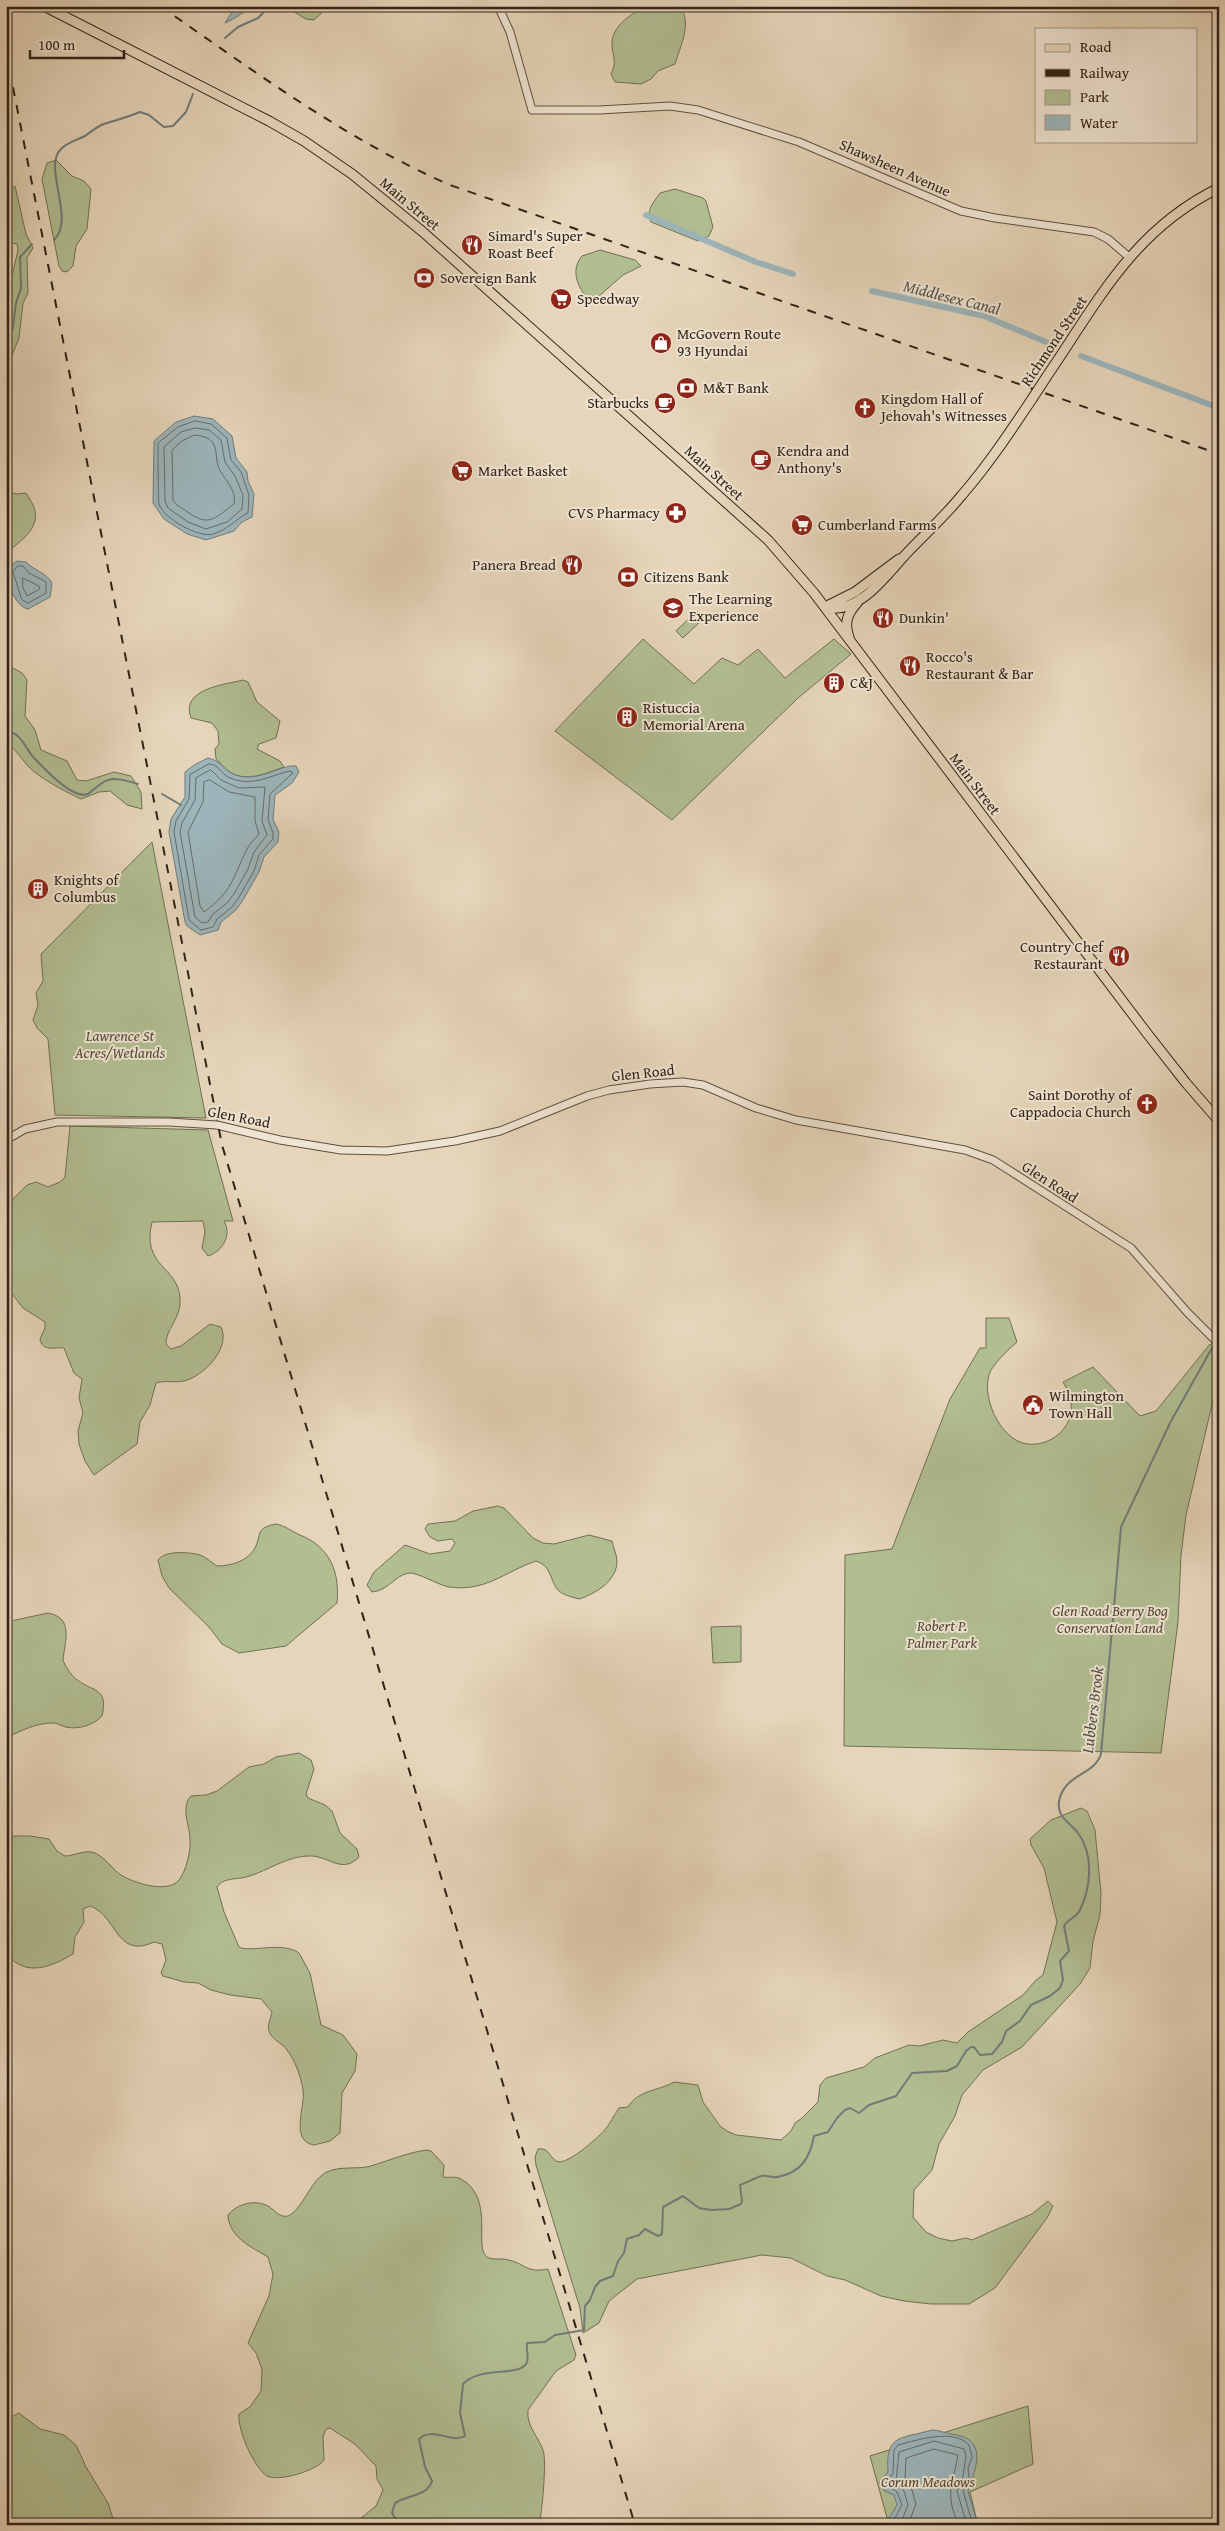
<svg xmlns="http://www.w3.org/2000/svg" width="1225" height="2531" font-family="'Gentium Book Plus',serif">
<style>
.green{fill:#b1be92;stroke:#717054}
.water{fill:#9cb5bb;stroke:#717b79}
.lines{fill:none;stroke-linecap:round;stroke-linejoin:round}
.shore{stroke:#666c68;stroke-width:1}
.stream{stroke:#717b79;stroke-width:2}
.canal{stroke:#9cb5bb;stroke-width:6}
.minor-casing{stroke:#5e503f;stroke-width:9}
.major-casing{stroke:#312316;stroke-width:11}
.minor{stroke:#efe4d2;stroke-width:7}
.major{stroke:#e6d5ba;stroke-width:9}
.rail{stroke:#312316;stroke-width:2;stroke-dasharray:9 9;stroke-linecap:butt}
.major-bridge-casing{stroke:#312316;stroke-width:11;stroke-linecap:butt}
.major-bridge{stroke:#e6d5ba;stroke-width:9}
.labels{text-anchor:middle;stroke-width:4;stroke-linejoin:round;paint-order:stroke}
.street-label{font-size:15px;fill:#312316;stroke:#efe4d2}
.poi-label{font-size:15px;fill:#312316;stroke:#efe4d2;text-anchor:start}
.park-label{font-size:15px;font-style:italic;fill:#514a35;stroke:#efe4d2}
.water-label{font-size:16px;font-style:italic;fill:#514f48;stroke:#efe4d2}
</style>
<rect width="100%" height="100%" fill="#e6d5ba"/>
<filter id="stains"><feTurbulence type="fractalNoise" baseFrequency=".004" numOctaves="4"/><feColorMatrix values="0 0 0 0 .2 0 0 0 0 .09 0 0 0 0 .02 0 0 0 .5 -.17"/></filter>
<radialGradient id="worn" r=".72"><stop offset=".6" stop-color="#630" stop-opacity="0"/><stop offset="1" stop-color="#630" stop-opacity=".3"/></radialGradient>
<g class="green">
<polygon points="284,6 329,6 314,20 306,19"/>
<path d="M649,6L681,8C692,24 680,47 675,64L658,71L651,79L641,84L615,82L611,74C618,59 612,58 612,44C611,26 634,11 649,6Z"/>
<polygon points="56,160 72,176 84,181 91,189 87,229 76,246 73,266 67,272 62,271 59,266 42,179 47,163"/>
<polygon points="15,186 26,234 33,248 27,258 28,293 23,303 19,338 6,370 8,320 6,302 18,250 17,244 6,242 6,213 10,209 12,198 8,191"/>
<path d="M675,189L703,198L706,201L713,227L709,236L698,241L651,222C645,211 654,202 660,193Z"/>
<path d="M600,250L635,260L641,266L623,275L591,303C579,289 569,272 582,256Z"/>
<path d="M6,491L17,494L26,493C29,498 34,505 35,511C39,530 18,543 6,553Z"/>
<polygon points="697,611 704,618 683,638 676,631"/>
<polygon points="643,639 694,684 722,658 738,665 758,649 785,678 834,639 851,654 798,698 672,820 555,731"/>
<path d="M6,660L11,667L22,673L27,680L25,716L35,730L41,750L67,761L77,780L86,781L114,772L131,776L141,792L142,809L127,805L110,791L99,792L81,799C66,792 39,778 28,766C20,757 16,749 6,743Z"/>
<path d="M243,680L248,682L257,702L280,721L276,738L259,744L257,749L280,761L284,767C266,773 245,784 227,770C223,767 220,763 216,759L215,749L219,744L218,731L212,723L191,718C180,689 223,685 243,680Z"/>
<polygon points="152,842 206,1118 55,1115 48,1039 37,1028 33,1020 38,1005 36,993 43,981 41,954"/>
<path d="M70,1126L208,1130L233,1221H224C232,1235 223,1251 208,1256L202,1248L205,1232L203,1221L152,1222C141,1267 178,1266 180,1298C182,1318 165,1330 166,1344L171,1349L181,1346L210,1324L221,1327C231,1348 204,1376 184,1381C175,1383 166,1380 156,1383L150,1405L140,1422L137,1444L94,1475L85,1461L79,1444L78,1431L83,1413L79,1398L82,1379L74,1373L64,1348C55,1347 42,1352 40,1339L45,1328V1322L23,1308L6,1286V1206L27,1185L36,1182L48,1187L60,1182L65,1177Z"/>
<path d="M986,1318H1009L1017,1342C1008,1350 998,1359 991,1370C979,1393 999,1440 1027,1444C1050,1447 1074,1428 1071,1404C1071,1396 1067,1389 1063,1382L1093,1367L1140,1416L1156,1411L1210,1344L1219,1351V1375L1186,1515L1181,1555L1178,1622L1161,1753L844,1746L845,1555L892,1549L950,1399L980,1348H986Z"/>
<path d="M498,1506L504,1508L533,1538L543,1543L554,1544L589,1535L612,1541C613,1547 617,1555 617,1561C617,1581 595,1594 579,1599C572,1597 562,1595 557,1589C549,1577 551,1566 536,1561C504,1572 486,1592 449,1587C438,1585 417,1572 409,1573C395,1575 388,1591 372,1592L367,1585L374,1572L405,1545L430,1554L450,1551L455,1543L452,1539L438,1541L430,1537L425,1529L428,1524L455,1521L473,1511Z"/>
<path d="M276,1524C286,1526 291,1531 300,1535C330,1547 340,1572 337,1603L286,1646L239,1653L222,1644L209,1627L169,1588L162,1576L158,1560C165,1550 189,1552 200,1555C206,1557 212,1563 217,1566C231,1566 248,1561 255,1548C262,1534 255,1528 276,1524Z"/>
<path d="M48,1613C74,1618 65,1640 63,1660C65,1666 71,1675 76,1679C92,1692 109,1687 102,1716C94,1725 78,1730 66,1727C62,1726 58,1724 55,1723C38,1722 20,1731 6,1738V1622Z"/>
<polygon points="741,1626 741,1662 713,1663 711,1627"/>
<path d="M299,1753L311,1760L314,1769L306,1794L308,1798L325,1805L332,1811L340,1833L357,1849L359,1857C343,1874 329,1857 312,1856C286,1855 266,1873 242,1878C233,1879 222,1879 217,1887L224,1912L239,1947C250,1953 283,1941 299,1953L310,1973L321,2025L343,2035L357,2054L355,2071L342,2093L340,2133L330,2141L314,2145C289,2141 306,2105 303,2090C301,2077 295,2060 287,2050C282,2043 271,2039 269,2031C267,2025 271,2018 272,2012L261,1999L230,1995L211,1990L198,1983L184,1982L163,1976L161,1973L166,1960L162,1944L154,1942C116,1960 117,1915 90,1906L83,1909L84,1922L75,1937L73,1954C51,1967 25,1978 6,1953V1836H30L49,1839L57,1851L65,1856C74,1856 86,1849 95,1853C106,1858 111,1868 121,1875C134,1883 167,1894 179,1880C186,1871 191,1851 190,1840C190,1825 180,1808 191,1796L206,1795L217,1791L249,1767L264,1764L276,1757Z"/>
<path d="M1081,1808L1087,1811L1095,1830L1101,1893L1100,1915L1093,1941L1090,1968L1080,1984L1022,2047L983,2070L962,2095L955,2116L939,2144L932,2170L914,2190L913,2217L926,2232L938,2238L952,2241L966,2238L972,2240L1032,2214L1048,2201L1053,2206L1047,2218L995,2288L969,2304H931L904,2301L881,2296L845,2280L827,2276L791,2258L762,2255L637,2279L609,2301L599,2323L583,2333L580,2308L536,2165L535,2157L538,2149C548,2147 549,2156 556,2161C566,2167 597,2138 604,2131C610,2124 614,2115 619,2108L628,2107C638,2090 659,2091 674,2082L698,2085L703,2102L720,2126L727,2131L736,2135L781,2140L791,2131L795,2123L802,2118L818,2102L820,2085L826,2078L864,2067L875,2058L909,2045L919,2046L943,2040L957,2043L968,2032L1023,1995L1036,1980L1043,1975L1057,1922L1044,1868L1031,1845L1030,1839L1051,1820Z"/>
<path d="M426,2150L431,2151L444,2165L443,2177C448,2178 457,2176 461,2179C497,2199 471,2252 489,2258C495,2260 503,2258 509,2260C527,2265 527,2273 548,2269L576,2355L574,2360L556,2371L528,2410C526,2426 538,2436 543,2450C547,2459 542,2514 539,2525H362L361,2518L376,2506L383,2490L377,2479L376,2466L355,2444L330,2428L326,2429L323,2437L324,2460C316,2471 278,2482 267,2476C254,2468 237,2429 239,2414L250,2407L261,2391L262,2369L256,2353L248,2343L269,2296L273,2274L268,2257C251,2247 229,2237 228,2215C237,2204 254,2199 268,2206C275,2210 279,2218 288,2216C302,2210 310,2182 325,2173C339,2165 357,2170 371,2166C390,2160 407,2153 426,2150Z"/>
<polygon points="1028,2406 1033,2464 970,2492 978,2525 889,2525 870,2456"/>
<polygon points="19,2413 40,2429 64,2435 76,2445 86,2467 108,2503 114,2522 117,2525 6,2525 6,2420"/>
</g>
<g class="water">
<polygon points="236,6 253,6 235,18 225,23"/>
<polygon points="194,416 213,419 232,436 236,458 247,472 248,481 254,494 252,517 242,522 234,531 206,540 187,534 164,519 153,503 154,441 176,422"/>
<path d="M17,561L26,562C33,570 47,573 52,583L50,597L28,609C12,606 1,569 17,561Z"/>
<path d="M208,758C218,760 221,765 228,771C248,785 270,771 290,766H296L299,772L292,783L275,795L273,820L279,832L278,842L264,857L259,872L243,900L236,910L221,922L218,930L200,935L187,926L185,922L169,832L171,819L185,797V772L194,765Z"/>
<path d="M932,2430C939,2430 945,2433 951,2434C988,2438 977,2466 968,2491L978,2525H889L888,2520L897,2505L894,2495L885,2491L879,2483L888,2472C885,2434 901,2439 932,2430Z"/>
</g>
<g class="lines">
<g class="shore">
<path d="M195,421L211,424L227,438L231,460L241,472L249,495L248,513C234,520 229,529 213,534C198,538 163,518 159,504C158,500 158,448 158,443L178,427Z"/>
<polygon points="196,428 209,430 221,440 225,462 235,476 243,495 242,509 227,522 206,529 188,522 168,508 165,501 164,447 181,432"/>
<path d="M195,435C202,436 209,437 213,443C217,449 216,459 218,466C223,479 237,489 234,504C217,516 210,528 189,513C183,508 176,506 173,500L172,450L182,441Z"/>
<polygon points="18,566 23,566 29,573 46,582 46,593 28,603 22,600 13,572"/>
<polygon points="23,578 39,586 40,589 27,596 23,588"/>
<path d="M209,764C218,764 221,773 228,777C251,788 268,776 290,771L293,773L270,794L268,820L273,833V839L259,855L254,871L239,897L232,907L217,919L213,927L201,930L189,920L174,832L176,821L189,799L190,775Z"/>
<polygon points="211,770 221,780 239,788 265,787 262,821 267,835 254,852 248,869 234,894 227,903 213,914 208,922 202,923 195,917 180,832 182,823 195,800 196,778"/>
<path d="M210,780L229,792L255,797V821L259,834C255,839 250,843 247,849C232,879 233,891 204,912L200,906L188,832L203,802L204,782Z"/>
<path d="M894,2525V2520L902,2505L897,2492L886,2483L893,2473L894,2450L898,2445C917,2440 954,2428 969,2445L972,2457L968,2468L969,2477L963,2491L973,2525"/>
<polyline points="900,2525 908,2505 904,2491 896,2482 899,2452 934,2441 964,2449 966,2456 963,2476 957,2491 967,2525"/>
<path d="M908,2525L916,2504L911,2487L905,2480L906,2458L934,2449L958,2455C953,2484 944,2495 959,2525"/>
</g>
<g class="stream">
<polyline points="225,38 238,27 258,18 270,6"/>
<path d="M54,240C76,219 42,167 61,149C68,142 77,140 85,136C91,132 97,126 104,124C117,120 128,117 140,112L149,115L164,127L173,126L186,112L193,94"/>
<polyline points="6,340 13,328 16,303 21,288 20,257 32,244"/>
<path d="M6,730C24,735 24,748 35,759C45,769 73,800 88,794C110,776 109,776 138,784"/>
<polyline points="162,794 181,805"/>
<path d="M399,2525L392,2513L395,2503C407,2495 428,2496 432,2481L425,2467L419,2439C433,2426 451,2444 465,2436L460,2413L463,2384C481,2365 521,2378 527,2362C529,2357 526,2349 527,2343L545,2342L555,2335L584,2330L585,2306L590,2300L595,2287L600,2281L613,2276L618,2261L624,2253L627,2239L639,2235L645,2229L658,2236L662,2234L663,2207L683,2196L699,2208L711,2210L729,2209L741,2204L742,2201L740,2185C743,2184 760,2176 761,2176C767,2175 772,2178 777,2177C801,2173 810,2158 814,2136L828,2132L837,2118L845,2110L850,2108L859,2113L869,2105L896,2096L912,2073L947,2071L957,2066L966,2051L971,2047H974L980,2055L992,2054L1002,2042L1006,2031L1020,2021L1031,2005L1050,1996L1060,1988L1063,1980L1060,1961L1069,1951L1064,1926C1068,1919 1077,1917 1080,1910C1091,1887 1094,1854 1078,1833C1070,1822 1054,1817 1060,1797C1068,1773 1094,1775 1101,1754L1121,1527L1170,1423L1212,1348"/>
</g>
<g class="canal">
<polyline points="646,215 756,262 793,274"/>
<polyline points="872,291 984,316 1051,344"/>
<polyline points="1081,356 1219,408"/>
</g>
<g class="minor-casing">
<g id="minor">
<polyline points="498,6 510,32 532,110 599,110 670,106 698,110 799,142 961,211 995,218 1094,232 1108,239 1129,257"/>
<polyline points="6,1140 25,1129 57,1122 169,1122 217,1125 280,1140 341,1150 387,1151 455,1141 500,1131 587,1096 609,1090 650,1084 683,1082 703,1085 756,1108 796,1120 965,1150 993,1160 1131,1248 1187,1312 1219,1344"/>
</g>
</g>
<g class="major-casing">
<g id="major">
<polyline points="44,6 269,121 304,141 352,174 423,232 768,540 814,593 1146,1032 1186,1083 1219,1121"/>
<path d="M1047,376C1098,301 1134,229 1219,188"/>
<path d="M825,607C859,616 887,574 907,553C925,534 945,516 962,495C988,465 1010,432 1032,399"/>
<polyline points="825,607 855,592 899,559"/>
<path d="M849,637C844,623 847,614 857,603"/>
</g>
</g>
<use href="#minor" class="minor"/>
<use href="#major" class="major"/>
<g class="rail">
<path d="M160,6C254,71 345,139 450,185L1219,454"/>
<polyline points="6,52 222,1145 635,2525"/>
</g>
<g class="major-bridge-casing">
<polyline id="major-bridge" points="1032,399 1047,376"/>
</g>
<use href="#major-bridge" class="major-bridge"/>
</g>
<defs>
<g id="restaurant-disc" transform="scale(1.125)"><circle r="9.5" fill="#8f2418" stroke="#efe4d2"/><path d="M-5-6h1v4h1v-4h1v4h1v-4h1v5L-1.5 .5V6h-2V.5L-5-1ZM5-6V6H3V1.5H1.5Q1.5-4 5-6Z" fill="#fff"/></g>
<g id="bank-disc" transform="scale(1.125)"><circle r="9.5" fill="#8f2418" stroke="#efe4d2"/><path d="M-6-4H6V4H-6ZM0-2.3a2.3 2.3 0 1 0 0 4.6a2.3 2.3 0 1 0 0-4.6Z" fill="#fff"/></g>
<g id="supermarket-disc" transform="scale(1.125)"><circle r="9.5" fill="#8f2418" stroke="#efe4d2"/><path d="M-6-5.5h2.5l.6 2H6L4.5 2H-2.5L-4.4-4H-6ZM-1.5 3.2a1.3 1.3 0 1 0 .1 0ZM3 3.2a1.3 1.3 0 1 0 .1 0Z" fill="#fff"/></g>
<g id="shop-disc" transform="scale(1.125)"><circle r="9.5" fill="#8f2418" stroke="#efe4d2"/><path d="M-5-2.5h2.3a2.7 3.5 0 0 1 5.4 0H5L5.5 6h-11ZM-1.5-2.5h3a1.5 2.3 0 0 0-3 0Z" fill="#fff"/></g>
<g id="cafe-disc" transform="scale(1.125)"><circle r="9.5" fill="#8f2418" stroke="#efe4d2"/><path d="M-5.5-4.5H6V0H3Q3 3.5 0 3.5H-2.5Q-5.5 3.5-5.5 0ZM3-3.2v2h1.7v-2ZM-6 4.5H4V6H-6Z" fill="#fff"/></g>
<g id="church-disc" transform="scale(1.125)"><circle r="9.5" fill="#8f2418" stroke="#efe4d2"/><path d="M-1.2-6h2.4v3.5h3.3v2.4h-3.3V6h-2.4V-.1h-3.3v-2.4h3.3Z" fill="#fff"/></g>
<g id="pharmacy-disc" transform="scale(1.125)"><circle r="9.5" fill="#8f2418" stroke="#efe4d2"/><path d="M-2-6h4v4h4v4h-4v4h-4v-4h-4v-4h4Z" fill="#fff"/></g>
<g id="school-disc" transform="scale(1.125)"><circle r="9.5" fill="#8f2418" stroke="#efe4d2"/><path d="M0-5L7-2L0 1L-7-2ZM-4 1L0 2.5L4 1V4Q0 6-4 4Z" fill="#fff"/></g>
<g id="building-disc" transform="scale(1.125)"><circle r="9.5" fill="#8f2418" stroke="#efe4d2"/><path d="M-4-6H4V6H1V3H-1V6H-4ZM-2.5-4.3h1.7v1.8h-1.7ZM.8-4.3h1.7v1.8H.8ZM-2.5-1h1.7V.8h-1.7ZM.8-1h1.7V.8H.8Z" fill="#fff"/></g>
<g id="civic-disc" transform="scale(1.125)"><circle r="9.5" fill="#8f2418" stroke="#efe4d2"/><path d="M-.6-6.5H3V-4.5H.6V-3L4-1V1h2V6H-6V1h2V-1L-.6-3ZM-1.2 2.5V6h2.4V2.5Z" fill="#fff"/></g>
</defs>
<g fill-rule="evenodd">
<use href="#restaurant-disc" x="472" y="245"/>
<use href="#bank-disc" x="424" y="278"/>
<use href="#supermarket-disc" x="561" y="299"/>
<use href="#shop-disc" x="661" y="343"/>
<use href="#bank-disc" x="687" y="388"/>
<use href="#cafe-disc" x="665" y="403"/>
<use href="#church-disc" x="865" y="408"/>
<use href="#cafe-disc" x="761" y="460"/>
<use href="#supermarket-disc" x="462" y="471"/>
<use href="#pharmacy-disc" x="676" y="513"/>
<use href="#supermarket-disc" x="802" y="525"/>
<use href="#restaurant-disc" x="572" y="565"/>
<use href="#bank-disc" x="628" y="577"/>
<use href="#school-disc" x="673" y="608"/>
<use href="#restaurant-disc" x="883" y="618"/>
<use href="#restaurant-disc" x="910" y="666"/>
<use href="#building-disc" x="834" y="683"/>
<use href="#building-disc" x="627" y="717"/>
<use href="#building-disc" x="38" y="889"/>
<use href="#restaurant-disc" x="1119" y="956"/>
<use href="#church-disc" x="1147" y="1104"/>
<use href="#civic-disc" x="1033" y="1405"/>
</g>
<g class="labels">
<g class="street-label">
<text transform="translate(895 168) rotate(24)" y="5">Shawsheen Avenue</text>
<text transform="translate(410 204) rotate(40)" y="5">Main Street</text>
<text transform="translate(1054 341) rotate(-56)" y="5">Richmond Street</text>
<text transform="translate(714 473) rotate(42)" y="5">Main Street</text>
<text transform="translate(975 784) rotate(53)" y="5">Main Street</text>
<text transform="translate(643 1073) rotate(-6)" y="5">Glen Road</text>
<text transform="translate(239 1117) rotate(11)" y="5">Glen Road</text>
<text transform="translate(1050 1182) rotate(33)" y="5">Glen Road</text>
</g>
<g class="poi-label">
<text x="488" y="241">Simard's Super<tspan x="488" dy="17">Roast Beef</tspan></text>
<text x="440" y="283">Sovereign Bank</text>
<text x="577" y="304">Speedway</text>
<text x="677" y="339">McGovern Route<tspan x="677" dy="17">93 Hyundai</tspan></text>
<text x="703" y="393">M&amp;T Bank</text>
<text x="881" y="404">Kingdom Hall of<tspan x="881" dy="17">Jehovah's Witnesses</tspan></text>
<text x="649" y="408" text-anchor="end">Starbucks</text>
<text x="777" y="456">Kendra and<tspan x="777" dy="17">Anthony's</tspan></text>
<text x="478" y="476">Market Basket</text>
<text x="660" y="518" text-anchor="end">CVS Pharmacy</text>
<text x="818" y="530">Cumberland Farms</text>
<text x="556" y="570" text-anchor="end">Panera Bread</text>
<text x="644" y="582">Citizens Bank</text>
<text x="689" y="604">The Learning<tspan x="689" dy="17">Experience</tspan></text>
<text x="899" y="623">Dunkin'</text>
<text x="926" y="662">Rocco's<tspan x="926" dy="17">Restaurant &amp; Bar</tspan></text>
<text x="850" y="688">C&amp;J</text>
<text x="643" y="713">Ristuccia<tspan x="643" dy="17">Memorial Arena</tspan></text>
<text x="54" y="885">Knights of<tspan x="54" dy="17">Columbus</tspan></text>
<text x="1103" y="952" text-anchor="end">Country Chef<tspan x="1103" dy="17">Restaurant</tspan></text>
<text x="1131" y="1100" text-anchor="end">Saint Dorothy of<tspan x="1131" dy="17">Cappadocia Church</tspan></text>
<text x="1049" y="1401">Wilmington<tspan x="1049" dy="17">Town Hall</tspan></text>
</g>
<g class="park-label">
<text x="120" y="1041">Lawrence St<tspan x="120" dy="17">Acres/Wetlands</tspan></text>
<text x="1110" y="1616">Glen Road Berry Bog<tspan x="1110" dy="17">Conservation Land</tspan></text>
<text x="942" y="1631">Robert P.<tspan x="942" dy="17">Palmer Park</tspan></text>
<text x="928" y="2487">Corum Meadows</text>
</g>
<g class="water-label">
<text transform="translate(952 297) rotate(14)" y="6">Middlesex Canal</text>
<text transform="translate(1092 1710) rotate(-83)" y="6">Lubbers Brook</text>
</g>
</g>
<rect width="1225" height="2531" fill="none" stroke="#e6d5ba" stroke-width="25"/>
<rect x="8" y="8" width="1210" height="2516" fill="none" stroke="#312316" stroke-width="2.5"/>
<rect x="12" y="12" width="1200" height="2506" fill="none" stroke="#312316"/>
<rect x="1035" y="28" width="162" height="115" fill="#efe4d2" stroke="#a39787"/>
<rect x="1045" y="44" width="25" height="8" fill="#e6d5ba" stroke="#a39787"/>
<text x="1080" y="52" font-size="15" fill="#312316">Road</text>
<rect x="1045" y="69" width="25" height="8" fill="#312316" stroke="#a39787"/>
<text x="1080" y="78" font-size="15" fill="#312316">Railway</text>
<rect x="1045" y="90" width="25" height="15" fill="#b1be92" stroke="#a39787"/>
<text x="1080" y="102" font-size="15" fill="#312316">Park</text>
<rect x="1045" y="115" width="25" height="15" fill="#9cb5bb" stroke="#a39787"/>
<text x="1080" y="128" font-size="15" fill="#312316">Water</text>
<path d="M30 50v8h94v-8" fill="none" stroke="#312316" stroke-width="2.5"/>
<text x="38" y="50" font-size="15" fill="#312316" stroke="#efe4d2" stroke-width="4" paint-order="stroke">100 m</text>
<rect width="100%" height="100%" filter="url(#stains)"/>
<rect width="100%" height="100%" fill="url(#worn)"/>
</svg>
